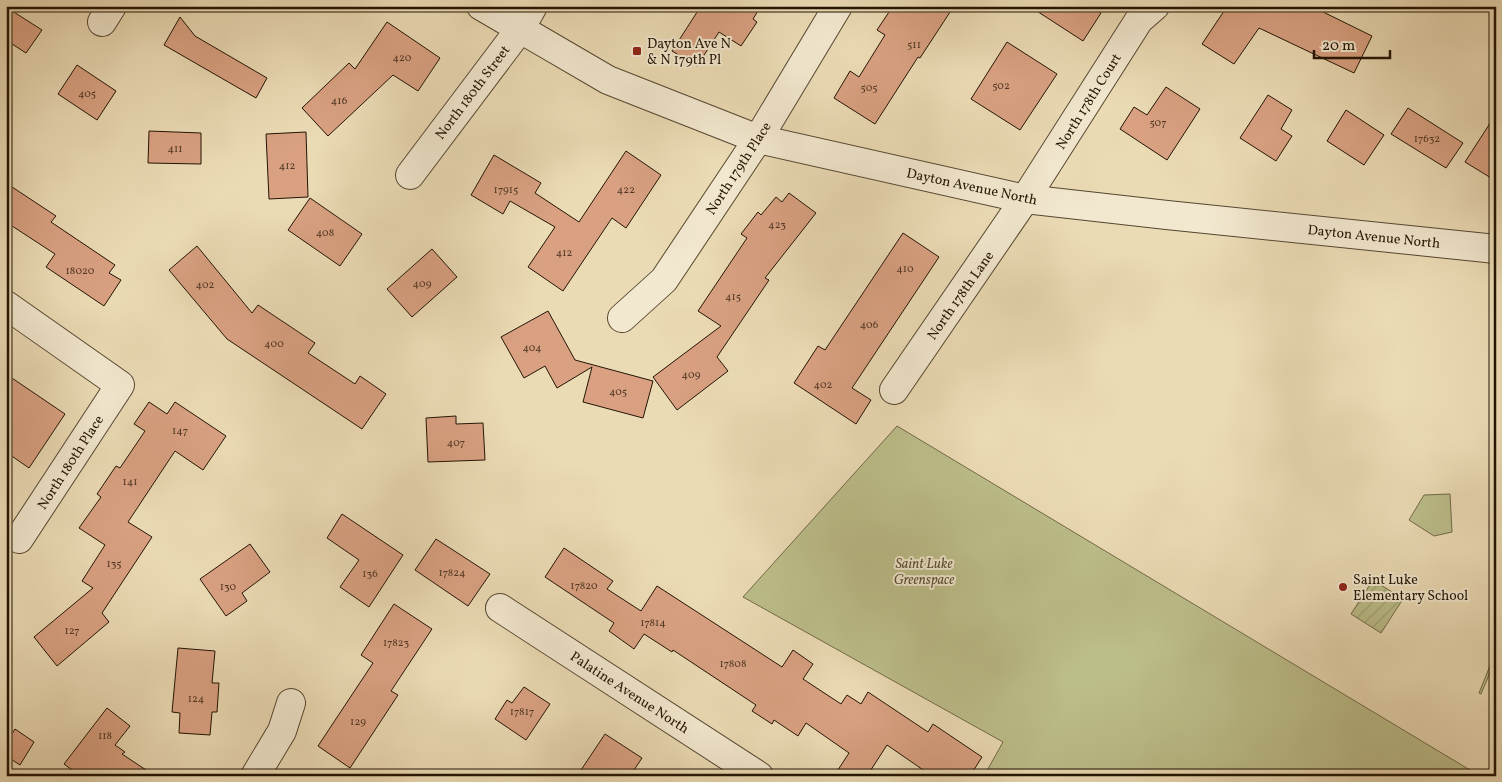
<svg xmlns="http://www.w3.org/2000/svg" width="1502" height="782" font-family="Vollkorn,serif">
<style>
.park{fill:#bcbe8a;stroke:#706947}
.garden{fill:url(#garden-furrows);stroke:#706947}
.building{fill:#d9a182;stroke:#231404}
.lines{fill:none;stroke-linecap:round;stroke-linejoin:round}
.minor-casing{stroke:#554630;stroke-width:30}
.minor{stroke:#f2e8cf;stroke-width:28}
.poi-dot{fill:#8f2418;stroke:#f2e8cf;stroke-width:2}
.labels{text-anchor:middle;stroke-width:4;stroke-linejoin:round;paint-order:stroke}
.number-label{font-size:11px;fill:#503724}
.poi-label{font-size:14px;fill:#231404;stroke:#f2e8cf;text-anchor:start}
.street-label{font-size:14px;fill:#231404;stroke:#f2e8cf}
.park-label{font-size:14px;font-style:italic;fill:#595033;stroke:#f2e8cf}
</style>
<defs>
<pattern id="garden-furrows" width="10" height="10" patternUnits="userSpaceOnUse" patternTransform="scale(1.25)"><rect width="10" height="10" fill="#bcbe8a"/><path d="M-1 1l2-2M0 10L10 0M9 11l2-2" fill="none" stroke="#a1a275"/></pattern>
</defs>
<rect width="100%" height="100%" fill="#ebdbb5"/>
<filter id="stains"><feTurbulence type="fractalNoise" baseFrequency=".004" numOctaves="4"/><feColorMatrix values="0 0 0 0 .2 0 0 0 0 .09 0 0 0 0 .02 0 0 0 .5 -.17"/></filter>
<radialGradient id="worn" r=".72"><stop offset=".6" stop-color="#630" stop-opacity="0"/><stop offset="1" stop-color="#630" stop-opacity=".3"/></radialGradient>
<g class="park">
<polygon points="897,426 1480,776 984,776 1003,742 743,597"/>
<polygon points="1450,494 1452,532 1434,536 1409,520 1424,495"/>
<polygon points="1496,651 1496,658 1481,694 1479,693"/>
</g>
<polygon class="garden" points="1373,580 1403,599 1381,633 1351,614"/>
<g class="building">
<polygon points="701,6 761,6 753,19 757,22 741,46 719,32 697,66 672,51"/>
<polygon points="893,6 954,6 920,58 918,57 875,124 834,98 850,71 859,77 885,35 877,30"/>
<polygon points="1029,6 1090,6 1101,13 1083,41"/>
<polygon points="1214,6 1311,6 1372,36 1354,73 1259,28 1234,64 1202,44 1224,11"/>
<polygon points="6,7 42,30 26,53 6,40"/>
<polygon points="180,17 195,36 267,78 256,98 164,45"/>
<polygon points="387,22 440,58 418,91 393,75 328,136 302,108 349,63 355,69"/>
<polygon points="1007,42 1057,74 1020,130 971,99"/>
<polygon points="77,65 116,91 97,120 58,94"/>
<polygon points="1166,87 1200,109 1167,160 1120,129 1134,107 1147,115"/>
<polygon points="1268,95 1292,110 1281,129 1292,136 1276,161 1240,138"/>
<polygon points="1408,108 1463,143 1446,168 1391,134"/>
<polygon points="1346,110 1384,135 1364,165 1327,141"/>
<polygon points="1496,114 1496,181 1465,162"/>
<polygon points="149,131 201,133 201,164 148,163"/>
<polygon points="306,132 308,197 269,199 266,134"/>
<polygon points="626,151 661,175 626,228 612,218 563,291 528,267 555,227 510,201 503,214 471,195 494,155 541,183 535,193 579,222"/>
<polygon points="6,183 56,216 51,222 115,265 109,273 121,280 104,306 46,267 55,254 6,222"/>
<polygon points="789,193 816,213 765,278 769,280 717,357 728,371 677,410 653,377 721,326 698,311 747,238 741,234 758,212 761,215 776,197 782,202"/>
<polygon points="310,198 362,234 340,266 288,230"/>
<polygon points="903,233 939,257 852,388 871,400 856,424 794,383 818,346 825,350"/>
<polygon points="197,246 252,313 258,305 315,343 308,353 355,384 360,376 386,394 362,429 227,339 169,270"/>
<polygon points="432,249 457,277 412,317 387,289"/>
<polygon points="548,311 575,360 653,381 643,418 583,402 592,367 557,388 545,366 524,378 501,337"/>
<polygon points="6,374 65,414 29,468 6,452"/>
<polygon points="149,402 167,414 175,402 226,436 203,470 175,451 128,522 152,537 102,613 109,622 57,666 34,637 93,588 82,581 105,545 79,528 101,497 97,494 116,466 120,468 145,431 134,424"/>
<polygon points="456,416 456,424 483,423 485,460 428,462 426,418"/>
<polygon points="342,514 403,555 369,607 340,587 359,560 327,538"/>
<polygon points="436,539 490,574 468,606 415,570"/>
<polygon points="250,544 270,572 242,593 247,601 226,616 200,579"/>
<polygon points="564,548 613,581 607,589 641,611 657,586 782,667 793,650 813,664 803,679 841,704 847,695 861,704 868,692 928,732 933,724 982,757 970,776 932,776 887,745 867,776 834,776 849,753 806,723 798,736 774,720 772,724 752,711 756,705 673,650 672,652 644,634 634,649 609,631 614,623 545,577"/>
<polygon points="394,604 432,629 391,691 398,695 350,768 318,746 373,663 361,655"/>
<polygon points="178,648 215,651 212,683 219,683 217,712 212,712 210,735 179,733 180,713 172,712"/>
<polygon points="524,687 550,704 526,740 495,719 507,700 512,703"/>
<polygon points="107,708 130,726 115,745 125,752 122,754 155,776 80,776 64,764"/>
<polygon points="15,729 34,742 20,765 6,756 6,743"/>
<polygon points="605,734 642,758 630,776 577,776"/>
</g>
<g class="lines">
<g class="minor-casing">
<g id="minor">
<polyline points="481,6 608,80 758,139 1025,199 1167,215 1496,249"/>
<polyline points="102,22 112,6"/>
<polyline points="410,175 520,29 533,6"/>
<polyline points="6,305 120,385 19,539"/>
<polyline points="622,318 664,280 758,139 838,6"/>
<polyline points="894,390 1025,199 1139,20 1155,6"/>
<polyline points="500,608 759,776"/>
<polyline points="255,776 282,731 291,703"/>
</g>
</g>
<use href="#minor" class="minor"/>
</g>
<g class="poi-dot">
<rect x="632" y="46" width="10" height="10" rx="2.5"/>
<circle cx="1343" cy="587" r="5"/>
</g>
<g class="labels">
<g class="number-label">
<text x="914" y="48">511</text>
<text x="402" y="61">420</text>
<text x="1001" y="89">502</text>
<text x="869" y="91">505</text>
<text x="87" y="97">405</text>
<text x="339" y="104">416</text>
<text x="1158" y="126">507</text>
<text x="1427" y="142">17632</text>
<text x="175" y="152">411</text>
<text x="287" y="169">412</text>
<text x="506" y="193">17915</text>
<text x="626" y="193">422</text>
<text x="777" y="228">423</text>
<text x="325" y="236">408</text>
<text x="564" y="256">412</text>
<text x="905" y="272">410</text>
<text x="80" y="274">18020</text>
<text x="422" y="287">409</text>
<text x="205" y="288">402</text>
<text x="733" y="300">415</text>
<text x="869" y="328">406</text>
<text x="274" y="347">400</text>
<text x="532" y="351">404</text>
<text x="691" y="378">409</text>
<text x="823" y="388">402</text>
<text x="618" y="395">405</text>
<text x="180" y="434">147</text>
<text x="456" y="446">407</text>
<text x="130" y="485">141</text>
<text x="114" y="567">135</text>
<text x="452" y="576">17824</text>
<text x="370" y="577">136</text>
<text x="584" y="589">17820</text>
<text x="228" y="590">130</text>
<text x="653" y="626">17814</text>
<text x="72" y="634">127</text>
<text x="396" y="646">17823</text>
<text x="733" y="667">17808</text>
<text x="196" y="702">124</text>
<text x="522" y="715">17817</text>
<text x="358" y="725">129</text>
<text x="105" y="739">118</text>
</g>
<g class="poi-label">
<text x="647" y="48">Dayton Ave N<tspan x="647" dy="16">&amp; N 179th Pl</tspan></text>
<text x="1353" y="584">Saint Luke<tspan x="1353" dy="16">Elementary School</tspan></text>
</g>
<g class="street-label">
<text transform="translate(472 92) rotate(-53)" y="5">North 180th Street</text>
<text transform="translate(1088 101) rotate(-58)" y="5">North 178th Court</text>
<text transform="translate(738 168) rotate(-57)" y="5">North 179th Place</text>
<text transform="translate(972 186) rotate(12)" y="5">Dayton Avenue North</text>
<text transform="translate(1374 236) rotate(6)" y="5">Dayton Avenue North</text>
<text transform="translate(960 295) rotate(-55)" y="5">North 178th Lane</text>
<text transform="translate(70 462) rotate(-57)" y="5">North 180th Place</text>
<text transform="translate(630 692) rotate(33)" y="5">Palatine Avenue North</text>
</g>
<g class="park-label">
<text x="924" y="568">Saint Luke<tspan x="924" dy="16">Greenspace</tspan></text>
</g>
</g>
<rect width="1502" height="782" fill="none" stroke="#ebdbb5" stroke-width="25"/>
<rect x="8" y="8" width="1487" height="767" fill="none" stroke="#231404" stroke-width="2.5"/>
<rect x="12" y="12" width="1477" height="757" fill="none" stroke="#231404"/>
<path d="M1314 50v8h76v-8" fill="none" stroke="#231404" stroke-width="2.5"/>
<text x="1322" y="50" font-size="15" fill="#231404" stroke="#f2e8cf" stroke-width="4" paint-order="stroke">20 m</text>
<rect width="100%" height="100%" filter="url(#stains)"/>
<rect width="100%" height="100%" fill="url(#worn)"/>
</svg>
